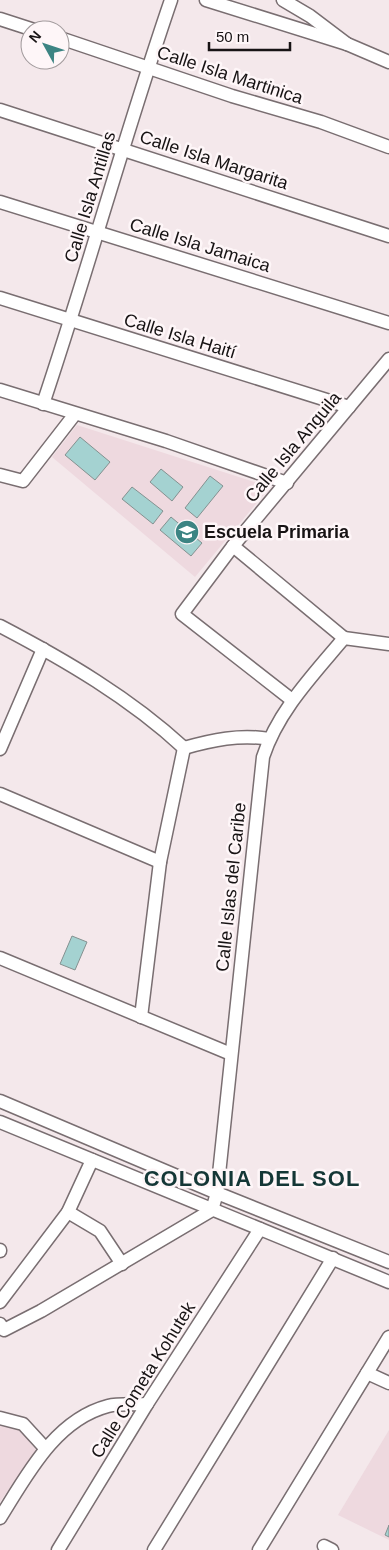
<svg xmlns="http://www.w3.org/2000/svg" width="389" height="1550" font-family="Helvetica,sans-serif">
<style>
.built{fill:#eed9df}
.building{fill:#a4d2d1;stroke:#849190}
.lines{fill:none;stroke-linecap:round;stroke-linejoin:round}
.minor-casing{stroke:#796e71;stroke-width:15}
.minor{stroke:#fff;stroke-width:12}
.labels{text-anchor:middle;stroke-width:5;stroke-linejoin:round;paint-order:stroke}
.street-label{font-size:18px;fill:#171314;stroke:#fef6f8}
.poi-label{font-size:18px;font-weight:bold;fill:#171314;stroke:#fef6f8;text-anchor:start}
.district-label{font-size:22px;font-weight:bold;letter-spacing:1px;fill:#143736;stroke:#fef6f8}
</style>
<rect width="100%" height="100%" fill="#f4e8eb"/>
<g class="built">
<polygon points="77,425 270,487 195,577 52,457"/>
<polygon points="0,1425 19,1429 36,1450 0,1502"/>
<polygon points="389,1430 389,1540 338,1515"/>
</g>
<g class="building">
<polygon points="80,437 110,462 95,480 65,455"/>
<polygon points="161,469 183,487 172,501 150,482"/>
<polygon points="210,476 223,486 197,518 185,508"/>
<polygon points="132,487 163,511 153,524 122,499"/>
<polygon points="171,517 202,543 191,556 160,530"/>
<polygon points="72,936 87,942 75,970 60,964"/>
<polygon points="389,1525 389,1537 385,1535"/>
</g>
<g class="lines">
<g class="minor-casing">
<g id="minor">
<polyline points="206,0 347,44"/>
<polyline points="283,0 310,16 347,44 389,62"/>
<polyline points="0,19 34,30"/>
<polyline points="60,38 232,96 321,122 389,147"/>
<polyline points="0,110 389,236"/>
<polyline points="0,202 389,323"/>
<polyline points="0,298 349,407"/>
<polyline points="0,390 166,441 287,483"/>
<path d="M43,404C88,270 125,134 171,0"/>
<polyline points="0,475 23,481 75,414"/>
<polyline points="233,546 344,638"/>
<path d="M0,626C65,660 130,698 184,748"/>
<polyline points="292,700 182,614 233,546 389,359"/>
<path d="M184,748C212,740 240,734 269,739"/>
<polyline points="0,749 43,649"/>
<polyline points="0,794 160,862"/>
<polyline points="0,958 231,1054"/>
<polyline points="141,1017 160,862 184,748"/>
<polyline points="0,1101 217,1193 389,1262"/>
<polyline points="0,1122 389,1282"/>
<polyline points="68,1212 100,1231 122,1264"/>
<polyline points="0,1250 0,1251"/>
<polyline points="0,1302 68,1212 92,1160"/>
<path d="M0,1324L4,1330L41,1311L212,1210L217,1193L263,757C278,711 313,675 344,638L389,644"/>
<polyline points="367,1373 389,1383"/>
<polyline points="0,1418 23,1424 45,1448"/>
<path d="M0,1518C27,1475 55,1420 108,1406C120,1403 135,1405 147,1404"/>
<polyline points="324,1546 332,1550"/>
<polyline points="58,1550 147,1404 260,1229"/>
<polyline points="154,1550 333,1258"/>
<polyline points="259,1550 389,1337"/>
</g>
</g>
<use href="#minor" class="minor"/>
</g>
<defs>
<g id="school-disc" transform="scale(1.25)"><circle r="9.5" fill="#3c8483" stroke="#fef6f8"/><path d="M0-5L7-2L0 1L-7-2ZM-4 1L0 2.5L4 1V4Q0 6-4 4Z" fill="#fff"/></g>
</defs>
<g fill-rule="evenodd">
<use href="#school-disc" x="187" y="532"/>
</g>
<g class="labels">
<g class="street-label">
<text transform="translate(230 75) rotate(18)" y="6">Calle Isla Martinica</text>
<text transform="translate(214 160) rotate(18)" y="6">Calle Isla Margarita</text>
<text transform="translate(90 197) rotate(-73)" y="6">Calle Isla Antillas</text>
<text transform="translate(200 245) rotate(17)" y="6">Calle Isla Jamaica</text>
<text transform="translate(180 336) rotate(17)" y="6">Calle Isla Haití</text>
<text transform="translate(293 447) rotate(-50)" y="6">Calle Isla Anguila</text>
<text transform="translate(231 887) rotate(-84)" y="6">Calle Islas del Caribe</text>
<text transform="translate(143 1380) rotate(-58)" y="6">Calle Cometa Kohutek</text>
</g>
<g class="poi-label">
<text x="204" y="538">Escuela Primaria</text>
</g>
<g class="district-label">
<text x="252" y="1186">COLONIA DEL SOL</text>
</g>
</g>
<g transform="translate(45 45) rotate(310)"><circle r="24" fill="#fef6f8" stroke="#a29b9d"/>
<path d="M0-4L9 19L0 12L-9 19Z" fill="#3c8483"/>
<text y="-8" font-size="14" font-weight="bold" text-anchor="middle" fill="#171314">N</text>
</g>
<path d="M209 42v8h81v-8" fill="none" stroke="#171314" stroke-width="2.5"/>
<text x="216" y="42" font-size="15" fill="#171314" stroke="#fef6f8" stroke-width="4" paint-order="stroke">50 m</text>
</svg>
